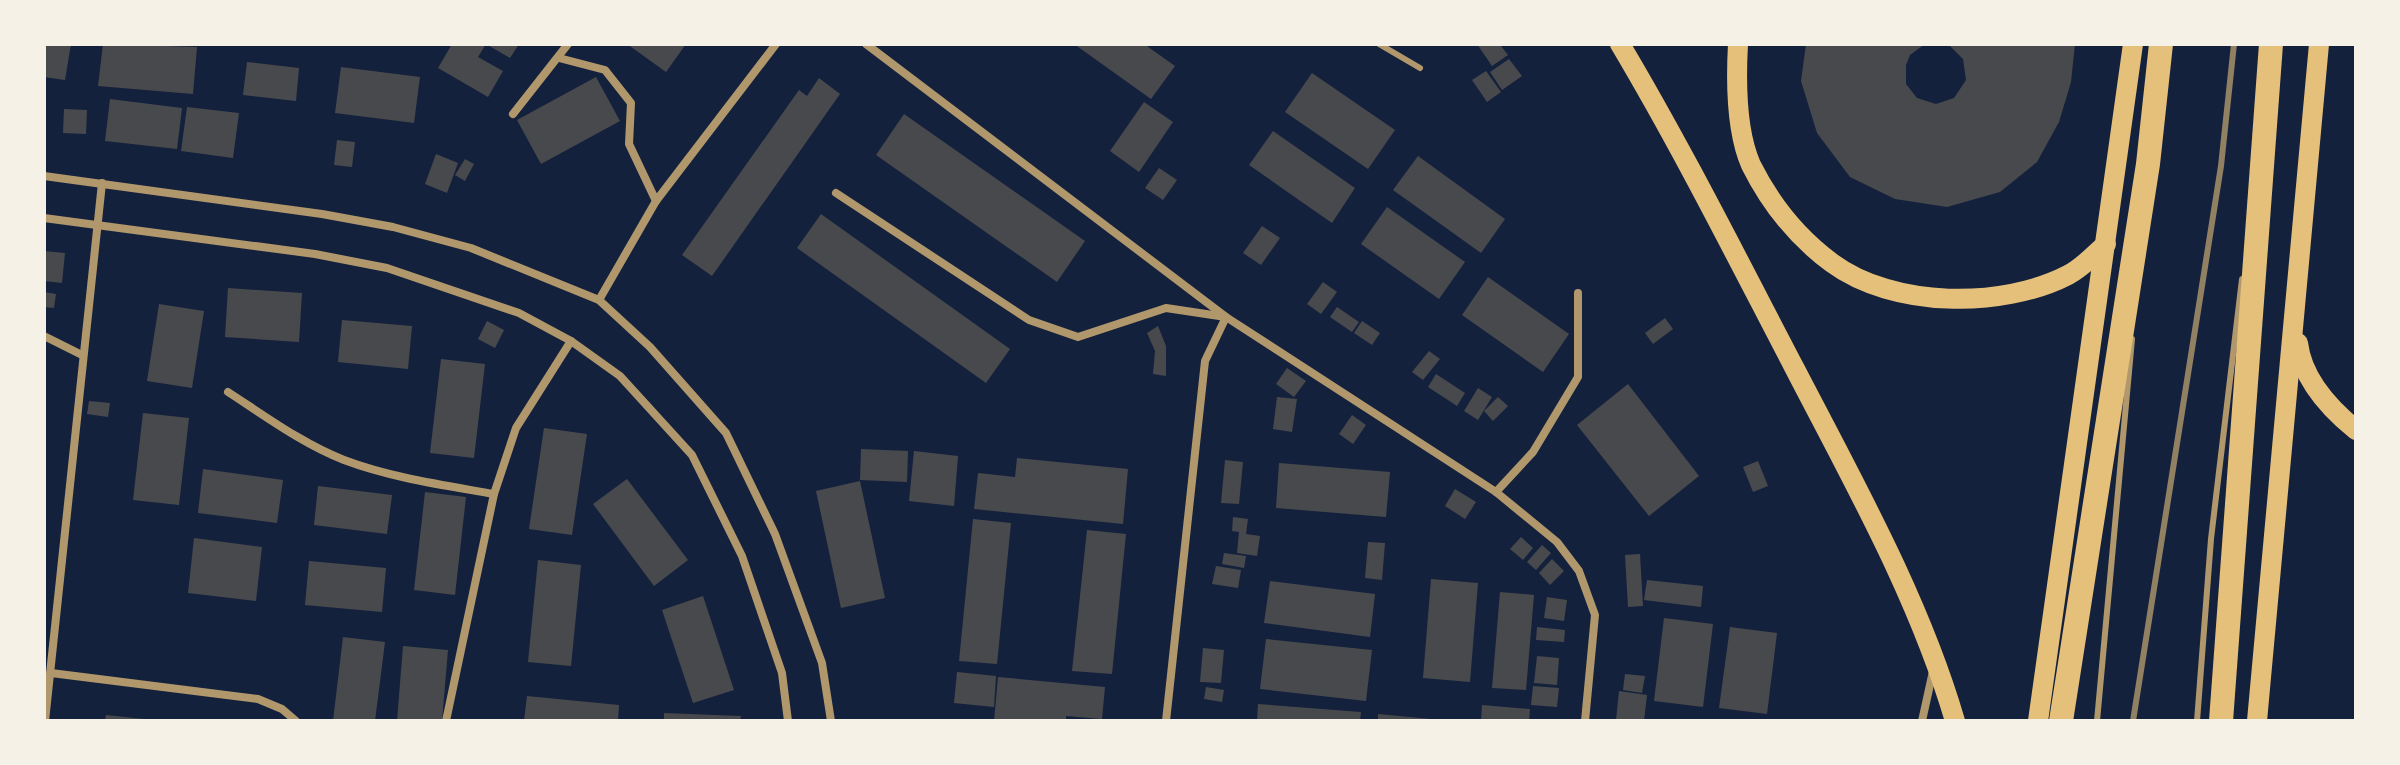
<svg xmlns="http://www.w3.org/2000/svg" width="2400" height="765" font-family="Quicksand,sans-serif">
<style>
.building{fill:#48494c}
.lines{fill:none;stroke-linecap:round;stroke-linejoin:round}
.service{stroke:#b1986c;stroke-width:6}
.minor{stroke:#b1986c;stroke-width:8}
.primary{stroke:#e5c07b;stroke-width:20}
.motorway{stroke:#e5c07b;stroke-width:24}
.rail{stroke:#918062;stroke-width:6}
</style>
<rect width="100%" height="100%" fill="#14213d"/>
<g class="building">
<polygon points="44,44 71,44 65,80 44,77"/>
<polygon points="103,44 197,47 193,94 98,86"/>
<polygon points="452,44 486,44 478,57 503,71 488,97 438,68"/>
<polygon points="486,44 519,44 510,58"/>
<polygon points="627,44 686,44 666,72"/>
<polygon points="1074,44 1144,44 1175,66 1151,99"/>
<polygon points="1477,44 1505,44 1501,46 1508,55 1492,66"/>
<polygon points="1806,44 1925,44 1910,55 1906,65 1906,84 1917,98 1936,104 1954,98 1966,80 1963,59 1948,44 2075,44 2071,82 2059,122 2037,162 2000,192 1947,207 1895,199 1850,177 1817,133 1801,81"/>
<polygon points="1509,59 1522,76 1502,90 1490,72"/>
<polygon points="247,62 299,68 296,101 243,95"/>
<polygon points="341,67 420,77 414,123 335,113"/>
<polygon points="1486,71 1501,92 1487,102 1472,80"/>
<polygon points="1312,73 1395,130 1368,169 1285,112"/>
<polygon points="596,77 620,121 541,164 517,120"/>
<polygon points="819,78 840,94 712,276 682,255 799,90 807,96"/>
<polygon points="110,99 182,108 177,149 105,141"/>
<polygon points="1144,102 1173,122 1139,172 1110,151"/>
<polygon points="187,107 239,113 233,158 181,151"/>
<polygon points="64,109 87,110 86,134 63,133"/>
<polygon points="904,114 1085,241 1057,282 876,155"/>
<polygon points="1273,131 1355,188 1332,223 1249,165"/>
<polygon points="337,140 355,142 352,167 334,165"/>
<polygon points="436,154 458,163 447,193 425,184"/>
<polygon points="1418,156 1505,219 1481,253 1393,190"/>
<polygon points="465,159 474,164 465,181 455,175"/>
<polygon points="1159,168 1177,180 1163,200 1145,188"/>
<polygon points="1387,207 1465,262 1439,299 1361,244"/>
<polygon points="821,214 1010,349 986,383 797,248"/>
<polygon points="1262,226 1280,238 1261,265 1243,253"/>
<polygon points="44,251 65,253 62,283 44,281"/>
<polygon points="1488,277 1569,334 1543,372 1462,315"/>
<polygon points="1323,282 1337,292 1321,314 1307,304"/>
<polygon points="228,288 302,293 299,342 225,337"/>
<polygon points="44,292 56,294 54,308 44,307"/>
<polygon points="159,304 204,311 192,388 147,381"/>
<polygon points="1337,307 1359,322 1352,332 1330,317"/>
<polygon points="1665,318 1673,329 1653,344 1645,333"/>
<polygon points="342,320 412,326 408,369 338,362"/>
<polygon points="487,321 504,330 495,348 478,339"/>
<polygon points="1362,321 1380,333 1372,345 1354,333"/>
<polygon points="1158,326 1166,346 1166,376 1153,374 1155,351 1147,333"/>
<polygon points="1429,351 1440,359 1423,380 1412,372"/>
<polygon points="441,359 485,364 474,458 430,453"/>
<polygon points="1287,368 1306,381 1294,397 1276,384"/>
<polygon points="1436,374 1465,393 1457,406 1428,387"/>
<polygon points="1628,384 1699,476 1649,516 1577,425"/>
<polygon points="1478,388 1492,397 1478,420 1464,411"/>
<polygon points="1277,397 1297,399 1292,432 1273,429"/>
<polygon points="1498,397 1508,406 1493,421 1484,411"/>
<polygon points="89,401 110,403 108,417 87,414"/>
<polygon points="143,413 189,418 179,505 133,500"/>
<polygon points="1352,415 1366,425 1353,444 1339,434"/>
<polygon points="544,428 587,434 572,535 529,529"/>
<polygon points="861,449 908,451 907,482 860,480"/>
<polygon points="914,451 958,456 954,506 909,501"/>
<polygon points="1017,458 1128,469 1123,524 974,509 978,473 1015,477"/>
<polygon points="1225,460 1243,462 1239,504 1221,503"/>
<polygon points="1758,461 1768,486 1753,492 1743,467"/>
<polygon points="1279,463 1390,472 1386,517 1276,508"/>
<polygon points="203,469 283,480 277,523 198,513"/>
<polygon points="627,479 688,560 654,586 593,504"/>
<polygon points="860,481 885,598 841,608 816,491"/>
<polygon points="318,486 392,495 387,534 314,525"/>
<polygon points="1455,489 1476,502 1465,519 1445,506"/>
<polygon points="425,492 466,497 455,595 414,590"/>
<polygon points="1233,517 1248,519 1246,534 1260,536 1257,556 1237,553 1239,532 1232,531"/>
<polygon points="973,519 1011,523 997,664 959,661"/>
<polygon points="1087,530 1126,534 1112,674 1072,671"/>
<polygon points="1521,537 1533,548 1523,560 1510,549"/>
<polygon points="194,538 262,547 256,601 188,593"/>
<polygon points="1368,542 1385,543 1382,580 1365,578"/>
<polygon points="1542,545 1551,553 1536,570 1527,562"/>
<polygon points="1224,553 1246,556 1244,568 1222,564"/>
<polygon points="1640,554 1643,606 1628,607 1625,555"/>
<polygon points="1552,559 1564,571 1550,585 1539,573"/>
<polygon points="538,560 581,565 571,666 528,662"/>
<polygon points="309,561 386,568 382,612 305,605"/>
<polygon points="1216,566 1241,570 1238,588 1212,584"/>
<polygon points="1431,579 1478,583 1470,682 1423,678"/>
<polygon points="1647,580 1703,586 1701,607 1644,600"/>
<polygon points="1270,581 1375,594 1370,637 1264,623"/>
<polygon points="1500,592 1534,595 1526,690 1492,688"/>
<polygon points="703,596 734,690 693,703 662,610"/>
<polygon points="1547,597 1567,600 1564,621 1544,618"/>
<polygon points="1664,618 1713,624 1703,707 1654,701"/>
<polygon points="1537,627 1565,630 1564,642 1536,640"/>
<polygon points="1730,627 1777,633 1767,714 1719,708"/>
<polygon points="343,637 385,642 375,721 333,721"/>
<polygon points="1266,639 1372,650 1366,701 1260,689"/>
<polygon points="403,646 448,650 442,721 397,721"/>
<polygon points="1203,648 1224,650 1221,683 1200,682"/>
<polygon points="1537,656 1559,658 1557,685 1534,683"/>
<polygon points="957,672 996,676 994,707 954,703"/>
<polygon points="1625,674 1645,676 1642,693 1623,690"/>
<polygon points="998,677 1105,687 1102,719 1066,716 1066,721 994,721"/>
<polygon points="1533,686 1559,688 1557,707 1531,705"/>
<polygon points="1206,687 1224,690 1222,702 1204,699"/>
<polygon points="1619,691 1647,695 1644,721 1616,720"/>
<polygon points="527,696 619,705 618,721 524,721"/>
<polygon points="1258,704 1361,712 1360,721 1257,721"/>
<polygon points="1482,705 1530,709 1529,721 1481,721"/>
<polygon points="664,713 741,716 740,721 664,721"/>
<polygon points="1378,714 1431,719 1431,721 1378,721"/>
<polygon points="106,715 144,719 144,721 105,721"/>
</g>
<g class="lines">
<g class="service">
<polyline points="1379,44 1420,68"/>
<polyline points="2097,721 2132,339"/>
<polyline points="2197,721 2211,539 2242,279"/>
</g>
<g class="minor">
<polyline points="866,44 1226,317 1496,492 1557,542 1579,571 1595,615 1585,721"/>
<polyline points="559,58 605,70 631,103 629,144 656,201"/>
<polyline points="513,114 568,44"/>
<polyline points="44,176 322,214 393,227 471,248 599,300 650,347 726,433 775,534 822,663 831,721"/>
<polyline points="836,193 1029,320 1078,337 1166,308 1226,317 1205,361 1166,721"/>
<polyline points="44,218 315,254 387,268 519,313 571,341 620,376 692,455 742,556 782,673 788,721"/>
<polyline points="599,300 656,201 776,44"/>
<polyline points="44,336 82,355"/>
<path d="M228,392C265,416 303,444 344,460C392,478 443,485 494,494L516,428L571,341"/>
<polyline points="1496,492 1533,452 1578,377 1578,293"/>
<polyline points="51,673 258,699 282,709 296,721"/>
<polyline points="45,721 102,183"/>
<polyline points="446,721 494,494"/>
<polyline points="1922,721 1933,671"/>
</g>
<g class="primary">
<path d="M1620,44C1683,150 1738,260 1795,369C1854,483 1919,598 1955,721"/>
<path d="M1738,44C1736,80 1736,131 1751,165C1770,203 1798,238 1832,263C1893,308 2002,309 2068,275C2082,268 2094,255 2106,244"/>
<path d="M2298,343C2302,378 2329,408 2356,430"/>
<polyline points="2038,721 2133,44"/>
<polyline points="2257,721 2319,44"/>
</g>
<g class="motorway">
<polyline points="2061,721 2148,164 2161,44"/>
<polyline points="2221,721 2271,44"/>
</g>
<polyline class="rail" points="2133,721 2221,166 2234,44"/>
</g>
<rect width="2400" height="765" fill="none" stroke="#f6f1e7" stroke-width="92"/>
</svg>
